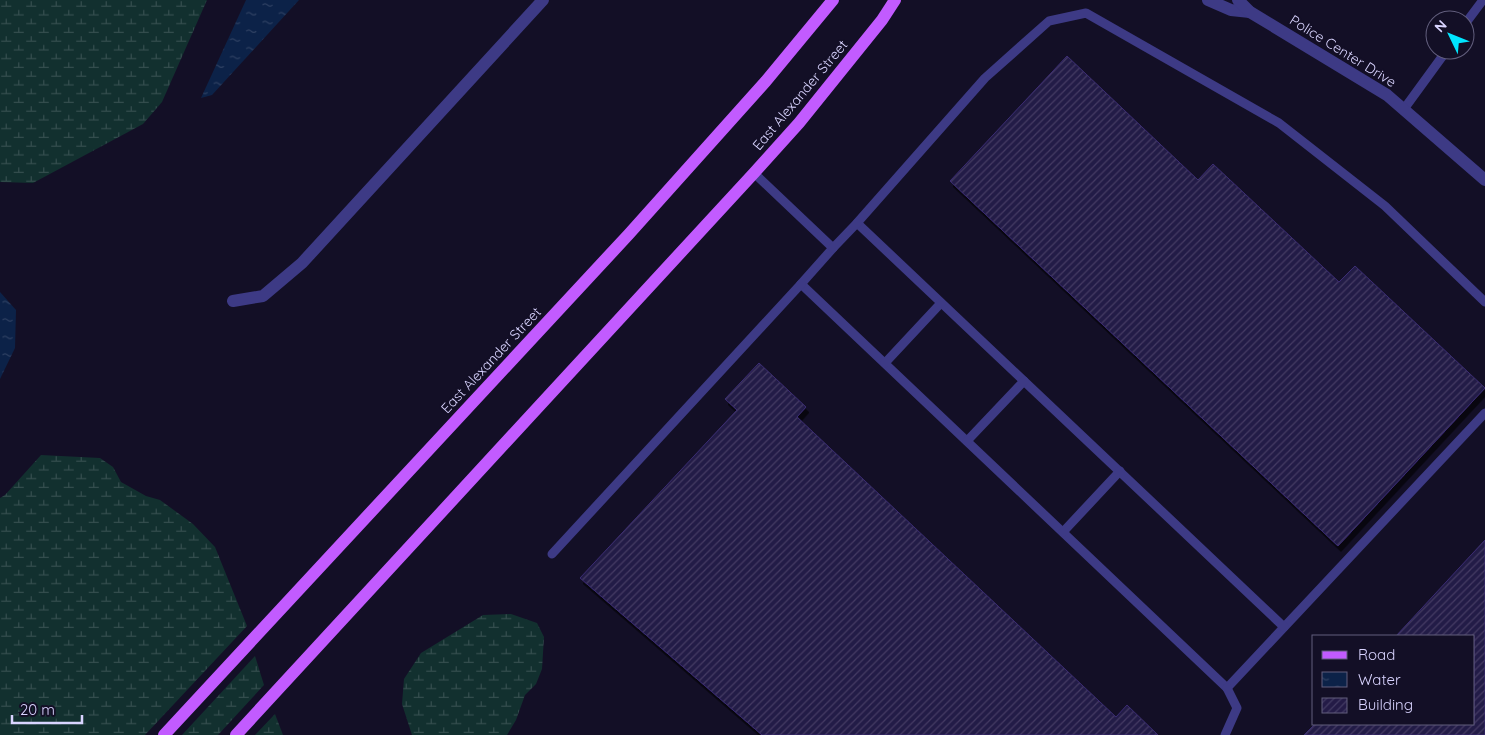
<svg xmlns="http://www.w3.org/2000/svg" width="1485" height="735" font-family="Quicksand,sans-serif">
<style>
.wetland{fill:url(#wetland-marsh)}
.water{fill:url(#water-ripples)}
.building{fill:url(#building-hatch);stroke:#3b2d73;filter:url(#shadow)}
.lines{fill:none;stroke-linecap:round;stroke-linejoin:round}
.lane{stroke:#3d3a85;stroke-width:9}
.street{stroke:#3d3a85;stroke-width:12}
.primary{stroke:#c25bff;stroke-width:12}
.labels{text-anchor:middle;stroke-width:4;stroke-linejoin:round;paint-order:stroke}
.street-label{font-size:14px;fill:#d9d4ff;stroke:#130f26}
</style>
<defs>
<pattern id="wetland-marsh" width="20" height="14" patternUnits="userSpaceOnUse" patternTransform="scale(1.25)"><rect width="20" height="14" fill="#12302f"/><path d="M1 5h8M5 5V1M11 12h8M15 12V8" fill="none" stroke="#344d4e"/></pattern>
<pattern id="water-ripples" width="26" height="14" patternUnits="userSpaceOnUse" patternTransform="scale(1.25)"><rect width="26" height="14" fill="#0c2248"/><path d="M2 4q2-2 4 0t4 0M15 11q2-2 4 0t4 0" fill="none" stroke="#2f4163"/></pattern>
<pattern id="building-hatch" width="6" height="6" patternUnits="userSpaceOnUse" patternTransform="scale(1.25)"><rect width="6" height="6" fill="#241b47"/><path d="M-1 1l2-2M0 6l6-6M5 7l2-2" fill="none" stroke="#433b63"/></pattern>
<filter id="shadow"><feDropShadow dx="3" dy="5.5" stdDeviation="0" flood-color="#0009"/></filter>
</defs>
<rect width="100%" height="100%" fill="#130f26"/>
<g class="wetland">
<polygon points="0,0 207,0 162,102 143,124 33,183 0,182"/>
<polygon points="41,455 100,458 113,467 121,482 146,496 160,500 193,524 215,547 247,626 145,735 0,735 0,498 5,495"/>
<polygon points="511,614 537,623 544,637 542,669 536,684 525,695 516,720 507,735 412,735 402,704 404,679 421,653 483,615"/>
<polygon points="255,656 264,685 218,735 182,735"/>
<polygon points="275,714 283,735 255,735"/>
</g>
<g class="water">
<polygon points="246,0 299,0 212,95 201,98"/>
<polygon points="0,292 16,310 15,348 0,379"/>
</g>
<g class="building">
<polygon points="1067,56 1198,180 1213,164 1339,282 1355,266 1485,388 1338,546 950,181"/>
<polygon points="759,363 806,407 797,417 1116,717 1127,705 1158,735 762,735 580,578 737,410 725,399"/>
<polygon points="1485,540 1485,735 1304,735 1315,724 1474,724 1474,636 1396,636"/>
</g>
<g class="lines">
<g class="lane">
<polyline points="1465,24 1483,0"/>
<polyline points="1404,109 1447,50"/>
<polyline points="754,173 833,248 801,284 1227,688 1485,413"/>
<polyline points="857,223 1284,627"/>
<polyline points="833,248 857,223 985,78 1049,21 1086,13 1279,123 1385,206 1485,302"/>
<polyline points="885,363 941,303"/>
<polyline points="967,441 1024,381"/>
<polyline points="1063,532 1120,471"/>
<polyline points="552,554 801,284"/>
<polyline points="1225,735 1237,708 1227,688"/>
</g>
<g class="street">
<polyline points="1208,0 1231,10 1250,12"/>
<polyline points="1238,0 1250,12 1387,95 1485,180"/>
<polyline points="233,301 263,296 302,263 543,0"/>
</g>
<g class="primary">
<polyline points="164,735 629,234 766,81 833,0"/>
<polyline points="236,735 754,173 799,123 882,20 895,0"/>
</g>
</g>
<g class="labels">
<g class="street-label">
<text transform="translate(1343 51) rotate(32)" y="5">Police Center Drive</text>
<text transform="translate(800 95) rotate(-50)" y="5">East Alexander Street</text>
<text transform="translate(491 360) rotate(-47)" y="5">East Alexander Street</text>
</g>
</g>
<rect x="1312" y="635" width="162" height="90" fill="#130f26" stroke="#625e7d"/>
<rect x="1322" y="651" width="25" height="8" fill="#c25bff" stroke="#625e7d"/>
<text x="1358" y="660" font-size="15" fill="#d9d4ff">Road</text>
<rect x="1322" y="672" width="25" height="15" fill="url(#water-ripples)" stroke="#625e7d"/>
<text x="1358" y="685" font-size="15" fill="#d9d4ff">Water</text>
<rect x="1322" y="698" width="25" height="15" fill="url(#building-hatch)" stroke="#625e7d"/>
<text x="1358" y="710" font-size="15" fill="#d9d4ff">Building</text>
<g transform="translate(1450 35) rotate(313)"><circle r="24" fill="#130f26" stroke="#625e7d"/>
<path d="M0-4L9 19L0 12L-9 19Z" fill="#00e5ff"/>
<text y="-8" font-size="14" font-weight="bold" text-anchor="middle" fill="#d9d4ff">N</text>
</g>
<path d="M12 715v8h70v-8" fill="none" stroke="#d9d4ff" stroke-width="2.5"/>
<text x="20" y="715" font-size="15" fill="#d9d4ff" stroke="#130f26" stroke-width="4" paint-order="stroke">20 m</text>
</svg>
